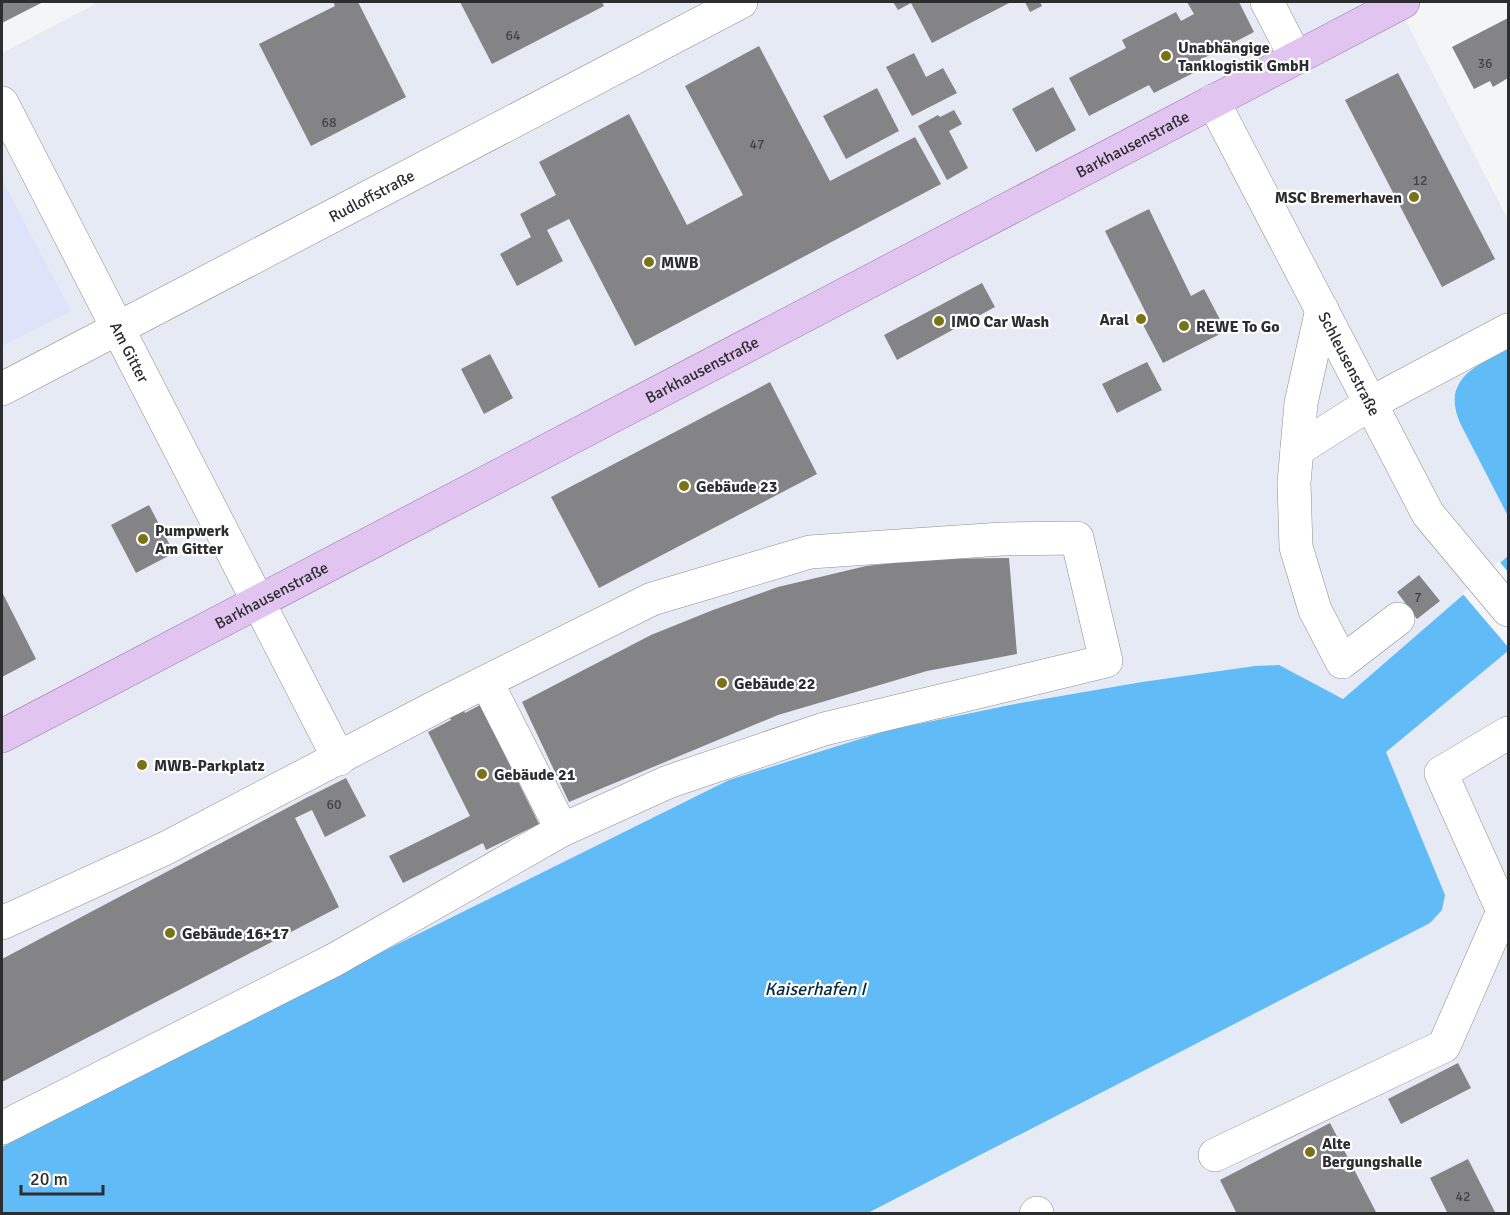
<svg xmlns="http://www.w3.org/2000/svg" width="1510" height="1215" font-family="Signika,sans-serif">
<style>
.built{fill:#e6eaf4}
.green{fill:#dde4fa}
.water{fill:#61bbf7}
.pier{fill:#f4f5f7}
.building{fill:#848486}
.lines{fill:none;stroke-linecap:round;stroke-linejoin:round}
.minor-casing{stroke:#8d8e90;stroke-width:34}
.major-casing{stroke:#9676a7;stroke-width:34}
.minor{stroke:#fff;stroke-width:33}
.major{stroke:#e2c4f1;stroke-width:33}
.poi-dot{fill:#7a7315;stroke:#fff;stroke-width:2}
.labels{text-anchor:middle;stroke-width:4.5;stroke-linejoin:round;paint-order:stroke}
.number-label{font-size:14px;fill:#424344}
.poi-label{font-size:16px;font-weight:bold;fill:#2c2d2e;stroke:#fff;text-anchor:start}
.street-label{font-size:16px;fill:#2c2d2e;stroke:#fff}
.water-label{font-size:18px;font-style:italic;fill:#052e46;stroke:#fff}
</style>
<rect width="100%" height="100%" fill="#f4f5f7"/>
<g class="built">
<polygon points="99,2 1396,2 1508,220 1508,349 1481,363 1457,383 1454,399 1455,412 1460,423 1508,516 1508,556 1343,699 1279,665 1255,666 1142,682 1015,704 321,982 2,1147 2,53"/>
<polygon points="1508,651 1508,1213 868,1214 1430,923 1445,895 1386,752"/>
</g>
<polygon class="green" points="2,180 71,311 2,346"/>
<g class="water">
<path d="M1508,349V516L1460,423C1441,379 1476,366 1508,349Z"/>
<polygon points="1508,556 1508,651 1386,752 1445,895 1442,910 1430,923 868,1213 2,1214 2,1147 321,982 729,780 889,730 1015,704 1142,682 1255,666 1279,665 1343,699"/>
</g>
<polygon class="pier" points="1499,561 1508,572 1508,647 1462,593"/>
<g class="building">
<polygon points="2,2 43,2 2,23"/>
<polygon points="333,2 358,2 406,97 311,146 259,44 335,6"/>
<polygon points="460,2 602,2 604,6 492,64"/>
<polygon points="893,2 1011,2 932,43 911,3 898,10"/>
<polygon points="1025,2 1040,2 1042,6 1030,12"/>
<polygon points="1187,2 1239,2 1254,32 1200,60 1205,67 1154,93 1149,85 1089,116 1069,78 1126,48 1122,40 1176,12 1181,21 1194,14"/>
<polygon points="1508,18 1508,78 1493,87 1490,81 1474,89 1452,47"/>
<polygon points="759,46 830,181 915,137 941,184 635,346 569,219 547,230 563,261 517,286 500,254 531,237 520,214 556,195 539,162 629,114 687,225 743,195 685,86"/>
<polygon points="914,53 926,77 943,68 957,93 912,116 886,67"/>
<polygon points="1398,73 1495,259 1442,287 1345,100"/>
<polygon points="1053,87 1076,130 1036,152 1012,109"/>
<polygon points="877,88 899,131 846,159 823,116"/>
<polygon points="954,110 962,124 949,131 968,168 947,180 918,126 938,115 940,117"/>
<polygon points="1149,209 1191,296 1204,289 1226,331 1163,363 1141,321 1148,317 1105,231"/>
<polygon points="982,283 995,307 897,360 884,335"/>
<polygon points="490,354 513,398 484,414 461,369"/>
<polygon points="1147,362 1162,390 1117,413 1102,384"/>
<polygon points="770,382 817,474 599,588 551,497"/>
<polygon points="149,505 174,553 136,573 111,525"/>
<polygon points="1009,558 1017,654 927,671 778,715 569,802 522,702 651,635 713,610 778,587 866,566 928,559"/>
<polygon points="1419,575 1440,601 1417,619 1397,592"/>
<polygon points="2,592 36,659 2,677"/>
<polygon points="480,705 539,824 486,850 483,843 403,883 389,856 470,816 428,732 451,720 449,715 463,708 465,713"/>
<polygon points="346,778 366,816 325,837 312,810 295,818 339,907 2,1082 2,959 306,798"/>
<polygon points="1458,1063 1471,1088 1401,1124 1388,1099"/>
<polygon points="1330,1123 1377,1214 1237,1214 1220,1180"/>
<polygon points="1468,1159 1496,1214 1448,1214 1430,1178"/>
</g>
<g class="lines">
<g class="minor-casing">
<g id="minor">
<polyline points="1267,2 1296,58"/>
<path id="s1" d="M1213,101L1428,514L1508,610"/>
<path id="s2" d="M2,103L339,759"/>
<polyline points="1322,309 1301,403 1294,483 1296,547 1315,610 1342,662 1398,619"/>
<path id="s3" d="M2,389L741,2"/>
<polyline points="1297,450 1371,403 1508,330"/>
<polyline points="487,683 562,830"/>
<polyline points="1503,911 1441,773 1508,733"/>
<polyline points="2,923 166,848 443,703 652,599 810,552 1002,539 1077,538 1106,661 824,729 668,782 562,830 334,960 2,1128"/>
<polyline points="1215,1155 1444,1046 1503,911 1508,908"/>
<polyline points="1036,1214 1037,1213"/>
</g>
</g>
<g class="major-casing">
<g id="major">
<path id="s4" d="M2,736L1403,2"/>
</g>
</g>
<use href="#minor" class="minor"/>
<use href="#major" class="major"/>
</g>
<g class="poi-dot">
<circle cx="1166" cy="56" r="6"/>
<circle cx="1414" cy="197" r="6"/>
<circle cx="649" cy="262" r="6"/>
<circle cx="1141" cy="319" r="6"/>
<circle cx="939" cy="321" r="6"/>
<circle cx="1184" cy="326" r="6"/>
<circle cx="684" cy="486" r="6"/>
<circle cx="143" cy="539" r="6"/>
<circle cx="722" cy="683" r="6"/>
<circle cx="142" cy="765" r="6"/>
<circle cx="482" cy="774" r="6"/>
<circle cx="170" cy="933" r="6"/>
<circle cx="1310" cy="1152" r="6"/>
</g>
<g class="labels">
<g class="number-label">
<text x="513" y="40">64</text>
<text x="1485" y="68">36</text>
<text x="329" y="127">68</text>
<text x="757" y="149">47</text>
<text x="1420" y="185">12</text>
<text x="1418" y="602">7</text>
<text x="334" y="809">60</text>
<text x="1463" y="1201">42</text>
</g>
<g class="poi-label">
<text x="1178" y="53">Unabhängige<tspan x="1178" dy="18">Tanklogistik GmbH</tspan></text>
<text x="1402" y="203" text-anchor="end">MSC Bremerhaven</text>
<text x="661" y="268">MWB</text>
<text x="1129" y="325" text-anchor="end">Aral</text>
<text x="951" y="327">IMO Car Wash</text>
<text x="1196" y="332">REWE To Go</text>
<text x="696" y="492">Gebäude 23</text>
<text x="155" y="536">Pumpwerk<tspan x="155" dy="18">Am Gitter</tspan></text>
<text x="734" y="689">Gebäude 22</text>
<text x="154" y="771">MWB-Parkplatz</text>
<text x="494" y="780">Gebäude 21</text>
<text x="182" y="939">Gebäude 16+17</text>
<text x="1322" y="1149">Alte<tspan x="1322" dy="18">Bergungshalle</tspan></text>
</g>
<g class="street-label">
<text dy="6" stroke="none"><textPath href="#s4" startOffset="1276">Barkhausenstraße</textPath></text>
<text dy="6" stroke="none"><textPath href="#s3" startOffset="417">Rudloffstraße</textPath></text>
<text dy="6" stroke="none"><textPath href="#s2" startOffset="280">Am Gitter</textPath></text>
<text dy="6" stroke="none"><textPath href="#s1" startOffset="296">Schleusenstraße</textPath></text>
<text dy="6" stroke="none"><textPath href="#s4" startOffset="790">Barkhausenstraße</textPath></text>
<text dy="6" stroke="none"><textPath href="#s4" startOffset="304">Barkhausenstraße</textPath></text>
</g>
<g class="water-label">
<text x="815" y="995">Kaiserhafen I</text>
</g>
</g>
<rect width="1510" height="1215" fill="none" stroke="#2c2d2e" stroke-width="6"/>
<path d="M21 1185v9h82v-9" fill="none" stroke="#2c2d2e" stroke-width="3"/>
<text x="30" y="1185" font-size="18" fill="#2c2d2e" stroke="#ffffff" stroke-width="4.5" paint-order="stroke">20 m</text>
</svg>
